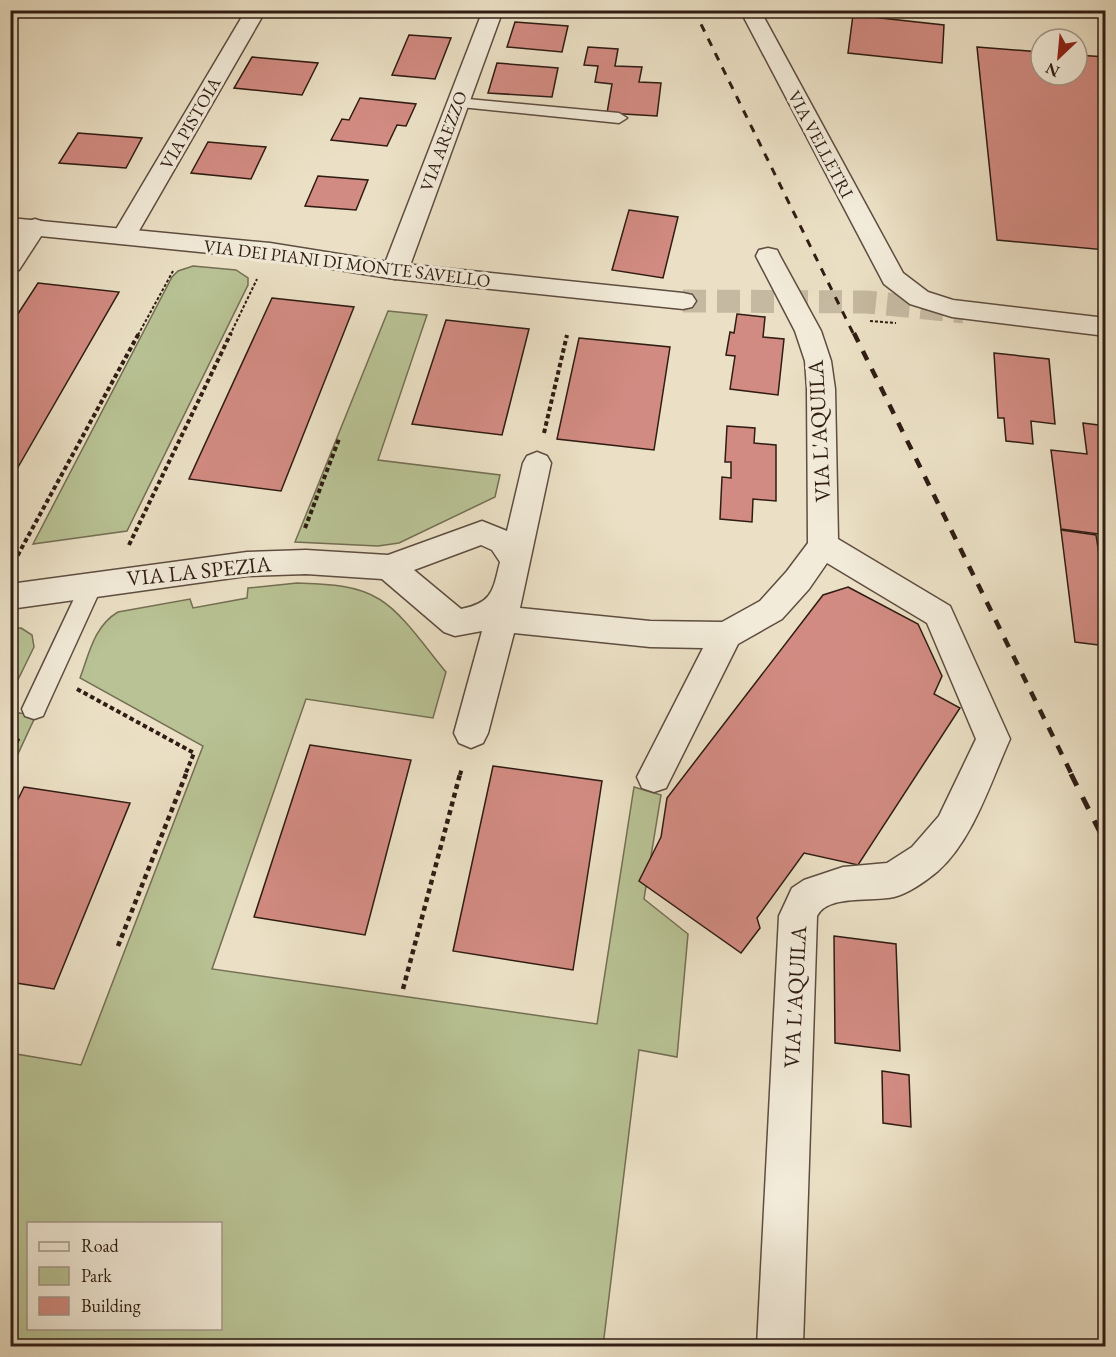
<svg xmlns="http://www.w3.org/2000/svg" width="1116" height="1357" viewBox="0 0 1116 1357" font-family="'EB Garamond',serif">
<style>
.green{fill:#b8c294;stroke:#746f54;stroke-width:1.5;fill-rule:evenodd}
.building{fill:#d28b82;stroke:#2f1c13;stroke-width:1.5}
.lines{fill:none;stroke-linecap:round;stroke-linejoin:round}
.tertiary-tunnel{stroke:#c5b9a1;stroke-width:23;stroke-dasharray:23 11;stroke-linecap:butt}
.service-casing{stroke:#5e4d40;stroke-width:3}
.minor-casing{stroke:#5e4d40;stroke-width:3}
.tertiary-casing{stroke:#5e4d40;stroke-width:3}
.path-far2{stroke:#2f1c13;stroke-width:2;stroke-dasharray:3 2;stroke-linecap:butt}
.path-far1{stroke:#2f1c13;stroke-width:4;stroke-dasharray:4.5 3;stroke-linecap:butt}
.path{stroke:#2f1c13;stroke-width:4.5;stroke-dasharray:5 4;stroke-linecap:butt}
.service{fill:#f2ebd9;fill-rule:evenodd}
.minor{fill:#f2ebd9;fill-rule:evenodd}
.tertiary{fill:#f2ebd9;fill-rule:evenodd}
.rail-far2{stroke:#2f1c13;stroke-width:3;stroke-dasharray:8 8;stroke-linecap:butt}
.rail-far1{stroke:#2f1c13;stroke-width:4.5;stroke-dasharray:10 10;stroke-linecap:butt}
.rail{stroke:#2f1c13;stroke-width:5;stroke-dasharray:13 13;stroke-linecap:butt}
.labels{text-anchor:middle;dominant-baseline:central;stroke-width:6;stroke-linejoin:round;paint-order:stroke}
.far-street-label{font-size:18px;fill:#2f1c13;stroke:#f2ebd9}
.street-label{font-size:22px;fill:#2f1c13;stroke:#f2ebd9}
</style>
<rect width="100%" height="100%" fill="#ebe0c5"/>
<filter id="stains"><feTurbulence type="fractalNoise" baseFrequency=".00333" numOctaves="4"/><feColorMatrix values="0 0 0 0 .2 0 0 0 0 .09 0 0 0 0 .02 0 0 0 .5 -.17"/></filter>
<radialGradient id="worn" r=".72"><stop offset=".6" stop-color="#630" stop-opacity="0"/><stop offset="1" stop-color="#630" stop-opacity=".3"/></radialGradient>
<g class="green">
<polygon points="193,266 236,270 248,278 248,285 127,531 33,544 172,277 178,271"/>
<polygon points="388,311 427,315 378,460 500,475 495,497 399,543 378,546 295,542"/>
<path d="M297 583C324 584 355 584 379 599 404 614 427 650 446 672L433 718 306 699 212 969 597 1024 634 787 661 795 644 899 688 934 677 1057 639 1050 603 1346H11L10 1053 81 1065 203 746 80 678C89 654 94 626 118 612L190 599 193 608 247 598 248 588ZM28 1224H220V1328H28Z"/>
<polygon points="21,628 32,635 34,647 11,694 11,629"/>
<polygon points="11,712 36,715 11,769"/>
</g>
<g class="building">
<polygon points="529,10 583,10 582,15"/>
<polygon points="853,15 944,25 942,63 848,53"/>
<polygon points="515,22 568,26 562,52 507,47"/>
<polygon points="409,35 451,38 435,79 392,75"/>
<polygon points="588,47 618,49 615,66 642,67 639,82 661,83 657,116 607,113 612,84 595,82 598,66 584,65"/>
<polygon points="977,47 1041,52 1041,75 1077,75 1077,55 1106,57 1106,250 997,240"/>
<polygon points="252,57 318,63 302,95 234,88"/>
<polygon points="497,63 558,68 552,97 488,93"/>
<polygon points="360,98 416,104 406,126 397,125 387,146 331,140 342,119 349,120"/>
<polygon points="78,133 142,138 126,168 59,163"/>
<polygon points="208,142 266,147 251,179 191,173"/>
<polygon points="318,176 368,180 356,210 305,206"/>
<polygon points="629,210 678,217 663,278 612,270"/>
<polygon points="38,283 119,292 10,481 10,326"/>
<polygon points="272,298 354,307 281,491 189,479"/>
<polygon points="737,314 765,317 763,337 784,339 778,395 730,389 735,356 726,355 730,332 734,333"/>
<polygon points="446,320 529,329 502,435 412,424"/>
<polygon points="579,338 670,347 654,450 557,439"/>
<polygon points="994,353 1049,359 1055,424 1031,421 1033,444 1006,441 1004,418 998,418"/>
<polygon points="1083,423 1106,426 1106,535 1061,529 1051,450 1087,454"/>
<polygon points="727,426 755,428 754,443 776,445 776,501 753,499 752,522 720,519 722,477 731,478 731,462 725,462"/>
<polygon points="1061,530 1096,535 1106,599 1106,646 1075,642"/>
<polygon points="848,587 918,624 942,676 934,694 960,708 858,865 804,853 757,918 760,928 741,953 639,881 661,837 667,798 823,595"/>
<polygon points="310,745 411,760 365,935 254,917"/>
<polygon points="493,766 602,781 573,970 453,951"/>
<polygon points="24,787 130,803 54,989 10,982 10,816"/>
<polygon points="834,936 896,944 900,1051 835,1043"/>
<polygon points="882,1071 909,1075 911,1127 883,1123"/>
</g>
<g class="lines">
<polyline class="tertiary-tunnel" points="683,301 867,302 964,312"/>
<defs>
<g id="service">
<polygon points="457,98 619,113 627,118 619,123 451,106 449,103 451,100"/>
<polygon points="92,575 100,578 103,584 46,709 43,716 34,719 25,716 22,709 81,584 84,578"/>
</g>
<g id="minor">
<polygon points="246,10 266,10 136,236 133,241 124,244 115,241 112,236"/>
<polygon points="483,10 503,10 408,271 404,277 395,279 386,277 382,271"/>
<polygon points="740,10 760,10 903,273 928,292 953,300 1106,318 1106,336 952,317 910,304 884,284"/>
<polygon points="35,219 44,222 47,227 19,270 10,272 10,245 26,222"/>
<path d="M768 248 777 250 780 256 821 331 831 361 835 389 838 539 950 606 1010 739C991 781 973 840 938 871 926 881 909 893 894 897 874 902 828 894 817 916L803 1346H757L779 916 792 888 804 880 843 867 887 863 912 847 939 816 976 739 927 623 827 563 809 589 782 619 738 644 666 788 654 792 642 788 637 777 703 648 650 647 514 633 488 733 483 743 471 748 459 743 454 733 482 631 455 636 444 632 382 579 306 574 247 576 10 609V584L247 552 306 550 388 555 482 521 507 531 523 463 527 456 537 452 547 456 551 463 520 608 650 621 722 622 760 601 787 571 808 543 807 389 805 361 795 331 756 256 759 250ZM481 545 492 550 500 562C493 590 493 603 461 609L414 570Z"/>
</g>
<polygon id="tertiary" points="10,218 270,243 395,263 683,293 692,295 696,301 692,307 683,309 395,279 270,259 10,233"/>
</defs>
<use href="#service" class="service-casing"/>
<use href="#minor" class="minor-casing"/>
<use href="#tertiary" class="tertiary-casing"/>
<g class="path-far2">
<polyline points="870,321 896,323"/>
<polyline points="138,335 173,271"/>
<polyline points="230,335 257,279"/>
</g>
<g class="path-far1">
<polyline points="544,433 567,335"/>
<polyline points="305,528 339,439"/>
<polyline points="129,545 231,333"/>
<polyline points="14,562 139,333"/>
<polyline points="77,689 194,753 185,775"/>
<polyline points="10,756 19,737"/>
<polyline points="460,775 462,768"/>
</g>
<g class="path">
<polyline points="118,946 186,774"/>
<polyline points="403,989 460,774"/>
</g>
<use href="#service" class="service"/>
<use href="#minor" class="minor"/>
<use href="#tertiary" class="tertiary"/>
<polyline class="rail-far2" points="694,10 854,335"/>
<polyline class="rail-far1" points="854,333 1072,775"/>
<polyline class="rail" points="1071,774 1106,844"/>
</g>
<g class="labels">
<g class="far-street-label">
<text transform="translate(190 123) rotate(-60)">VIA PISTOIA</text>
<text transform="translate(443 141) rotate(-70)">VIA AREZZO</text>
<text transform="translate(821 144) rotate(62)">VIA VELLETRI</text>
<text transform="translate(347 263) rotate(7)">VIA DEI PIANI DI MONTE SAVELLO</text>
</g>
<g class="street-label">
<text transform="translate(819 431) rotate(-93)">VIA L'AQUILA</text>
<text transform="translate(199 571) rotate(-6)">VIA LA SPEZIA</text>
<text transform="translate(795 997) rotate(-87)">VIA L'AQUILA</text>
</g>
</g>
<rect width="1116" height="1357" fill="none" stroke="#ebe0c5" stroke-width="36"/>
<rect x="12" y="12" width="1092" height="1333" fill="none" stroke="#2f1c13" stroke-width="3"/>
<rect x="18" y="18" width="1080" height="1321" fill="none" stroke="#2f1c13" stroke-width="1.5"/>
<rect x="27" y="1222" width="195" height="108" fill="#f2ebd9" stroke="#a4988a" stroke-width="1.5"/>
<rect x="39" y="1242" width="30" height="9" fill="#f2ebd9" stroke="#a4988a" stroke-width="1.5"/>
<text x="81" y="1252" font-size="18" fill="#2f1c13">Road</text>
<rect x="39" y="1267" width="30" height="18" fill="#b8c294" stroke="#a4988a" stroke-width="1.5"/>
<text x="81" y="1282" font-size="18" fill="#2f1c13">Park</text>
<rect x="39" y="1297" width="30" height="18" fill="#d28b82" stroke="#a4988a" stroke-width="1.5"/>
<text x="81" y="1312" font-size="18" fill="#2f1c13">Building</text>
<g transform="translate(1059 57) rotate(206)"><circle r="28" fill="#f2ebd9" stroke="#a4988a" stroke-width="1.5"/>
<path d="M0-4.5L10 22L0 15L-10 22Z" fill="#8f2418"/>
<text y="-9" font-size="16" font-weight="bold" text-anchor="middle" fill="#2f1c13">N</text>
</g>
<rect width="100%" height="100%" filter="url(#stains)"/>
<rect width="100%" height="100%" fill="url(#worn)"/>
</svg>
